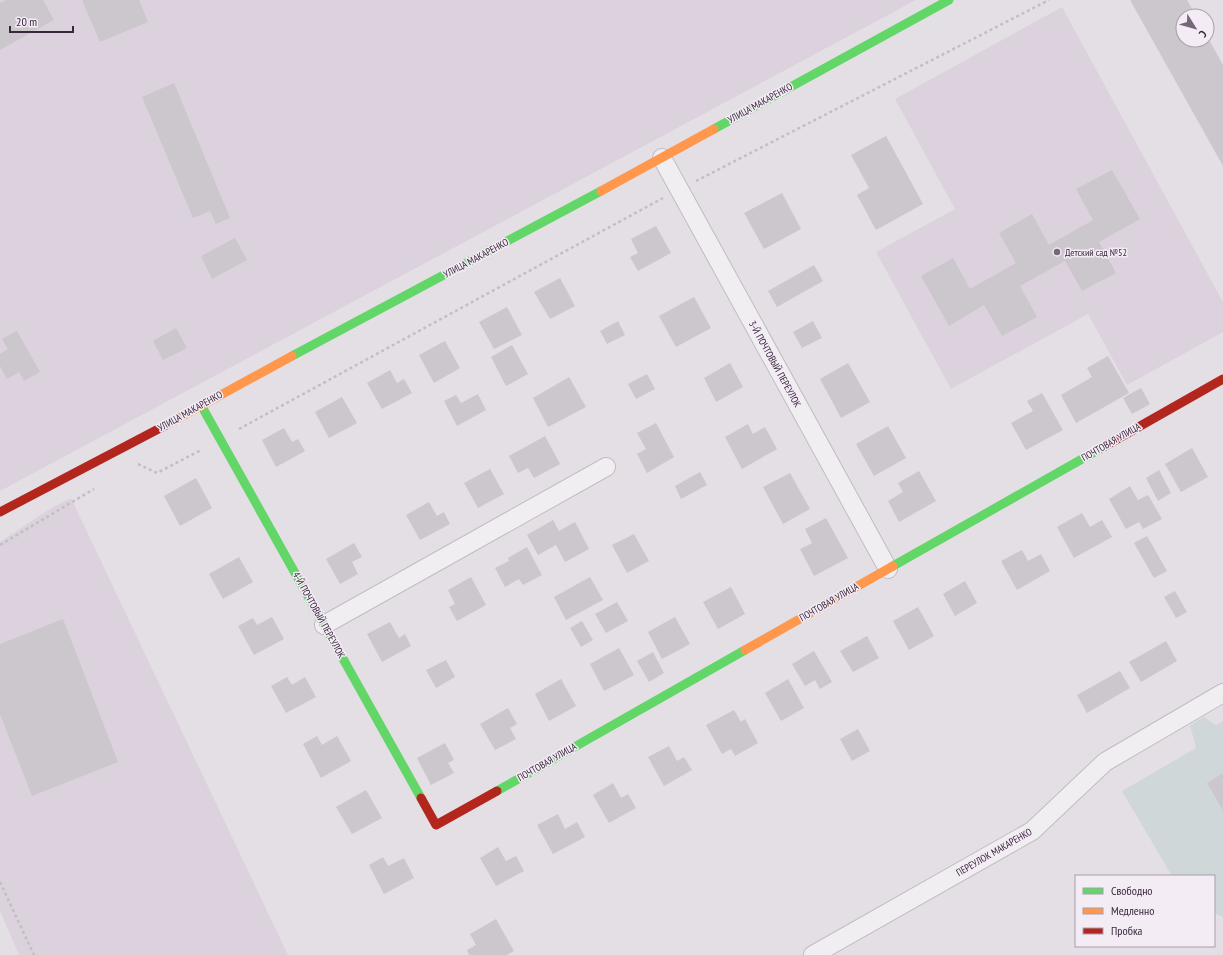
<svg xmlns="http://www.w3.org/2000/svg" width="1223" height="955" viewBox="0 0 1223 955" font-family="'PT Sans Narrow',sans-serif">
<style>
.built{fill:#dbd2dd}
.green{fill:#cfd7d9}
.building{fill:#ccc6cd}
.lines{fill:none;stroke-linecap:round;stroke-linejoin:round}
.street-casing{stroke:#c1bcc1;stroke-width:20}
.path{stroke:#c3bec4;stroke-width:2.5;stroke-dasharray:3 3;stroke-linecap:butt}
.street{stroke:#f1eef1;stroke-width:18}
.fast{stroke:#63d668;stroke-width:9}
.slow{stroke:#ff974d;stroke-width:9}
.jam{stroke:#b3261e;stroke-width:9}
.poi-dot{fill:#766778;stroke:#f3ecf5;stroke-width:1.5}
.labels{text-anchor:middle;dominant-baseline:central;stroke-width:3;stroke-linejoin:round;paint-order:stroke}
.street-label{font-size:10px;fill:#3a273d;stroke:#f3ecf5}
.poi-label{font-size:10px;fill:#3a273d;stroke:#f3ecf5;text-anchor:start}
</style>
<rect width="100%" height="100%" fill="#e4dfe5"/>
<g class="built">
<polygon points="0,0 916,0 0,491"/>
<polygon points="1062,7 1223,302 1223,332 1127,385 1088,314 951,389 876,252 955,209 895,99"/>
<polygon points="71,498 288,955 19,955 0,911 0,542 53,507"/>
</g>
<polygon class="green" points="1204,717 1216,725 1223,721 1223,917 1214,913 1214,876 1172,876 1122,791 1196,748 1190,725"/>
<g class="building">
<polygon points="6,0 43,0 54,20 0,50 0,3"/>
<polygon points="82,0 139,0 148,22 100,42"/>
<polygon points="1130,0 1187,0 1196,16 1183,16 1183,40 1207,40 1207,36 1223,65 1223,166"/>
<polygon points="174,83 230,218 216,224 210,211 193,218 142,97"/>
<polygon points="886,136 923,204 876,230 857,195 869,188 851,155"/>
<polygon points="1112,170 1140,219 1099,242 1116,273 1082,291 1065,261 1020,286 1037,317 1002,336 984,305 949,326 921,276 953,258 970,289 1016,263 999,233 1032,214 1049,245 1093,220 1076,189"/>
<polygon points="782,193 801,229 764,249 744,213"/>
<polygon points="656,226 671,253 638,271 630,257 638,253 631,239"/>
<polygon points="235,238 247,260 212,279 201,256"/>
<polygon points="814,265 823,281 777,307 768,291"/>
<polygon points="560,278 575,306 550,319 534,292"/>
<polygon points="694,297 711,328 676,347 659,316"/>
<polygon points="507,307 522,335 494,349 479,322"/>
<polygon points="618,321 625,335 607,344 600,331"/>
<polygon points="813,321 822,338 802,348 793,332"/>
<polygon points="176,328 187,348 163,360 153,341"/>
<polygon points="17,331 40,372 24,381 19,372 7,379 0,366 0,354 8,349 2,339"/>
<polygon points="445,341 460,368 434,383 419,355"/>
<polygon points="512,345 528,374 506,386 491,357"/>
<polygon points="1108,356 1129,393 1076,423 1061,395 1092,377 1087,368"/>
<polygon points="730,363 743,387 716,402 704,378"/>
<polygon points="848,363 870,402 841,418 820,379"/>
<polygon points="390,370 397,383 404,379 412,393 382,409 367,383"/>
<polygon points="647,374 655,389 636,399 628,384"/>
<polygon points="569,377 586,407 548,427 533,398"/>
<polygon points="1141,388 1150,404 1132,414 1123,398"/>
<polygon points="1042,393 1063,430 1026,450 1011,423 1033,411 1027,401"/>
<polygon points="478,394 486,410 457,426 444,401 456,395 461,403"/>
<polygon points="342,397 357,423 329,438 315,412"/>
<polygon points="656,423 674,457 647,473 637,454 646,449 637,433"/>
<polygon points="748,424 753,434 765,427 777,449 742,469 725,437"/>
<polygon points="888,426 906,458 874,476 856,444"/>
<polygon points="284,428 292,442 298,439 305,451 276,467 262,440"/>
<polygon points="545,436 560,464 534,478 528,468 518,473 509,456"/>
<polygon points="1192,448 1208,477 1181,492 1165,464"/>
<polygon points="490,469 504,494 478,508 464,483"/>
<polygon points="1159,470 1171,493 1158,501 1146,478"/>
<polygon points="919,471 936,501 899,522 888,501 903,492 898,483"/>
<polygon points="700,472 707,485 681,499 675,486"/>
<polygon points="790,473 810,509 783,524 763,487"/>
<polygon points="196,478 212,508 180,526 164,496"/>
<polygon points="1130,486 1138,500 1148,495 1162,519 1143,529 1139,522 1126,529 1109,499"/>
<polygon points="429,502 437,516 444,512 450,524 420,540 406,515"/>
<polygon points="1082,513 1090,527 1102,520 1112,537 1074,558 1057,527"/>
<polygon points="826,518 848,558 814,576 800,549 812,543 805,529"/>
<polygon points="553,520 559,531 575,522 589,549 565,562 556,545 538,555 527,535"/>
<polygon points="634,534 649,561 627,573 612,545"/>
<polygon points="1147,536 1167,571 1154,578 1134,543"/>
<polygon points="354,543 362,557 352,562 358,574 340,584 326,559"/>
<polygon points="527,547 542,575 523,585 519,579 505,587 495,568 509,561 508,558"/>
<polygon points="1022,550 1028,561 1041,554 1050,571 1017,590 1001,561"/>
<polygon points="239,557 253,582 223,599 209,574"/>
<polygon points="471,577 486,605 457,621 449,607 455,604 448,590"/>
<polygon points="590,577 603,600 566,620 554,597"/>
<polygon points="965,581 977,603 955,616 943,594"/>
<polygon points="731,587 745,614 718,629 703,602"/>
<polygon points="1175,591 1187,612 1176,618 1164,597"/>
<polygon points="617,602 628,621 606,633 595,614"/>
<polygon points="918,607 934,636 909,650 893,621"/>
<polygon points="272,617 284,639 254,655 238,626 253,618 257,625"/>
<polygon points="675,617 690,644 662,659 648,632"/>
<polygon points="63,619 118,762 32,796 0,714 0,644"/>
<polygon points="582,621 593,640 581,647 570,628"/>
<polygon points="390,622 399,638 405,634 411,646 382,662 367,634"/>
<polygon points="867,636 879,658 853,672 840,651"/>
<polygon points="1166,641 1177,661 1141,682 1129,662"/>
<polygon points="619,648 634,675 604,691 590,664"/>
<polygon points="814,651 832,682 820,689 815,680 805,686 792,664"/>
<polygon points="653,652 664,673 649,682 637,661"/>
<polygon points="446,660 455,677 436,688 426,670"/>
<polygon points="1120,671 1130,688 1087,713 1077,695"/>
<polygon points="287,677 292,685 305,677 316,697 286,713 271,686"/>
<polygon points="561,679 576,706 549,721 535,694"/>
<polygon points="788,679 804,708 781,721 765,693"/>
<polygon points="508,708 517,724 510,728 516,739 495,750 480,724"/>
<polygon points="734,710 741,722 745,719 758,743 735,756 731,749 722,754 706,725"/>
<polygon points="858,729 870,751 852,761 840,739"/>
<polygon points="317,736 322,745 337,736 351,761 321,778 303,744"/>
<polygon points="445,743 454,760 448,763 454,773 431,785 417,758"/>
<polygon points="669,746 677,761 684,757 692,770 664,786 648,757"/>
<polygon points="1223,773 1223,811 1207,783"/>
<polygon points="613,783 621,798 628,794 636,808 609,823 593,795"/>
<polygon points="366,790 382,818 352,834 336,807"/>
<polygon points="558,814 565,829 577,822 585,837 553,854 537,825"/>
<polygon points="498,847 506,861 516,856 524,871 496,886 480,858"/>
<polygon points="383,857 388,866 404,858 414,878 384,894 369,865"/>
<polygon points="496,919 514,951 507,955 469,955 467,950 476,945 470,934"/>
</g>
<g class="lines">
<defs>
<g id="street">
<polyline points="662,158 888,569"/>
<polyline points="324,625 606,467"/>
<polyline points="813,955 1032,831 1105,762 1223,693"/>
</g>
</defs>
<use href="#street" class="street-casing"/>
<g class="path">
<polyline points="696,181 1049,0"/>
<polyline points="239,429 663,198"/>
<polyline points="138,464 157,473 201,450"/>
<polyline points="0,545 94,489"/>
<polyline points="0,882 34,955"/>
</g>
<use href="#street" class="street"/>
<g class="fast">
<polyline points="714,129 949,0"/>
<polyline points="292,356 601,191"/>
<polyline points="201,405 421,798"/>
<polyline points="893,566 1105,446"/>
<polyline points="497,791 745,650"/>
</g>
<g class="slow">
<polyline points="601,191 714,129"/>
<polyline points="166,425 292,356"/>
<polyline points="745,650 893,566"/>
</g>
<g class="jam">
<polyline points="1105,446 1223,379"/>
<polyline points="0,512 166,425"/>
<polyline points="421,798 436,825 497,791"/>
</g>
</g>
<circle class="poi-dot" cx="1057" cy="252" r="4"/>
<g class="labels">
<g class="street-label">
<text transform="translate(760 103) rotate(-29)">УЛИЦА МАКАРЕНКО</text>
<text transform="translate(476 258) rotate(-28)">УЛИЦА МАКАРЕНКО</text>
<text transform="translate(775 364) rotate(61)">3-Й ПОЧТОВЫЙ ПЕРЕУЛОК</text>
<text transform="translate(190 411) rotate(-29)">УЛИЦА МАКАРЕНКО</text>
<text transform="translate(1111 442) rotate(-30)">ПОЧТОВАЯ УЛИЦА</text>
<text transform="translate(829 602) rotate(-30)">ПОЧТОВАЯ УЛИЦА</text>
<text transform="translate(319 615) rotate(61)">4-Й ПОЧТОВЫЙ ПЕРЕУЛОК</text>
<text transform="translate(547 762) rotate(-30)">ПОЧТОВАЯ УЛИЦА</text>
<text transform="translate(994 852) rotate(-30)">ПЕРЕУЛОК МАКАРЕНКО</text>
</g>
<g class="poi-label">
<text x="1065" y="252">Детский сад №52</text>
</g>
</g>
<rect x="1075" y="875" width="140" height="72" fill="#f3ecf5" stroke="#a99dab"/>
<rect x="1083" y="888" width="20" height="6" fill="#63d668" stroke="#a99dab"/>
<text x="1111" y="895" font-size="12" fill="#3a273d">Свободно</text>
<rect x="1083" y="908" width="20" height="6" fill="#ff974d" stroke="#a99dab"/>
<text x="1111" y="915" font-size="12" fill="#3a273d">Медленно</text>
<rect x="1083" y="928" width="20" height="6" fill="#b3261e" stroke="#a99dab"/>
<text x="1111" y="935" font-size="12" fill="#3a273d">Пробка</text>
<g transform="translate(1195 28) rotate(127)"><circle r="19" fill="#f3ecf5" stroke="#a99dab"/>
<path d="M0-3L7 15L0 10L-7 15Z" fill="#766778"/>
<text y="-6" font-size="11" font-weight="bold" text-anchor="middle" fill="#3a273d">С</text>
</g>
<path d="M10 26v6h63v-6" fill="none" stroke="#3a273d" stroke-width="2"/>
<text x="16" y="26" font-size="12" fill="#3a273d" stroke="#f3ecf5" stroke-width="3" paint-order="stroke">20 m</text>
</svg>
